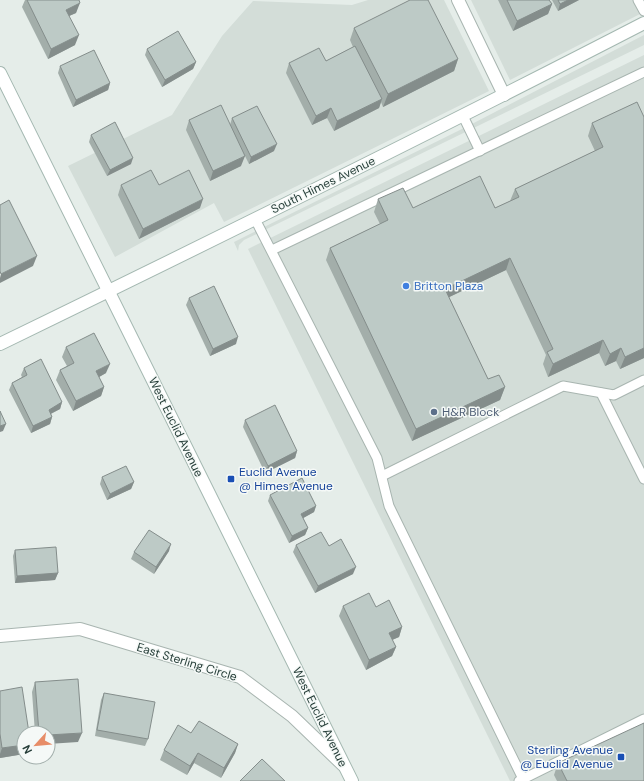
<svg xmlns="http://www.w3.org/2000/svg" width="644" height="781" viewBox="0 0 644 781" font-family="'DM Sans',sans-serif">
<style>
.built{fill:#d3ddd8}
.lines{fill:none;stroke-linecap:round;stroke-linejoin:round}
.lane-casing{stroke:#a8b5b0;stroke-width:11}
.street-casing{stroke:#a8b5b0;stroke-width:14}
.secondary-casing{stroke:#a4b8b1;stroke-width:14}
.lane{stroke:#fff;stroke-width:9}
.street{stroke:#fff;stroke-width:12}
.secondary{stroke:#fff;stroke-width:12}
.wall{fill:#a3aeaa}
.shaded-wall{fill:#848d8b}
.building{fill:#bdcac6;stroke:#848d8b}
.shop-dot{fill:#3f7fe0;stroke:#f5f9f7;stroke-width:1.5}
.service-dot{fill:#5c6f8a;stroke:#f5f9f7;stroke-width:1.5}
.transit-dot{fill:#1a4fb4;stroke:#f5f9f7;stroke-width:1.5}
.labels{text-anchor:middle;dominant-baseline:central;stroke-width:3;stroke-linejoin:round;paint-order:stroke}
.street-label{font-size:12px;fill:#253d38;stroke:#f5f9f7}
.shop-label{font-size:12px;fill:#366cbe;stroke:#f5f9f7;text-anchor:start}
.service-label{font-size:12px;fill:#4e5e75;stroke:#f5f9f7;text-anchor:start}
.transit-label{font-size:12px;fill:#164399;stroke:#f5f9f7;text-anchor:start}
</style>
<rect width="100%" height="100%" fill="#e5ede9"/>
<g class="built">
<polygon points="368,0 444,0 489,91 224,222 214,203 115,257 68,166 172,115 222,36 253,1 352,5"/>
<polygon points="471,0 644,0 644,12 510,80"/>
<polygon points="644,35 644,45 244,240 239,245 238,251 234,242 468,126"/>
<polygon points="644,55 644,781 510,781 248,249"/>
</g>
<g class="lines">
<defs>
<g id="lane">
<polyline points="638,0 644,11"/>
<polyline points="463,116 480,151"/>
<polyline points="255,219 377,458 389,506 524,781"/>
<polyline points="272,250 644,72"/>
<polyline points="601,393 644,479"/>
<polyline points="382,476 563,386 614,395 644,380"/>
<polyline points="519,781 644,719"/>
</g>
<g id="street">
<polyline points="458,0 504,95"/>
<polyline points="0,636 80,629 240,677 292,716 343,765"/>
</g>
<g id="secondary">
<polyline points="0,73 352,781"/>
<path d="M0 344C216 239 431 133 644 23"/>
</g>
</defs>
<use href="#lane" class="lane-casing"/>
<use href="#street" class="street-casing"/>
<use href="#secondary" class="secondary-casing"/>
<use href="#lane" class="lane"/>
<use href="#street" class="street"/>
<use href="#secondary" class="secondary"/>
</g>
<g class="wall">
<polygon points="25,0 79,0 76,13 69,16 75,45 48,59 22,7"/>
<polygon points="498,0 549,0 552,4 548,14 513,31"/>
<polygon points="552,0 579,0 558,11"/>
<polygon points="354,28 458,59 454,71 383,107 381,102 379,108 334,131 327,118 312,125 286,73 289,63 326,61 353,47 350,40"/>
<polygon points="147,49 196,62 193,69 162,87 145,55"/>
<polygon points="60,66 110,83 108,90 73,107 58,73"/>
<polygon points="644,117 644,358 620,369 616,361 605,366 599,353 548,377 543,364 546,355 506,270 449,297 488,379 505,387 500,400 412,441 326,260 330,248 380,224 374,212 378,199 413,208 495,208 510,201 515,189 595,151 588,136 592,123"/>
<polygon points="232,118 274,151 249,164 237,140 241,166 210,181 186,130 189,120 230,125"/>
<polygon points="91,135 131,164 107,176 89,142"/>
<polygon points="121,185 159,185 200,208 139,239 118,195"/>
<polygon points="189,298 236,344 210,356 186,305"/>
<polygon points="66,347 106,373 99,377 104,387 101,396 73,411 56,380 60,370 67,366 62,357"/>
<polygon points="24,368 62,402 60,409 51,414 52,417 50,424 31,433 9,390 12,383 22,377 21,375"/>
<polygon points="245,420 297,451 295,458 265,473 243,427"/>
<polygon points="102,477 134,482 131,489 107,500 100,484"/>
<polygon points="270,495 316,506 314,512 303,518 308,528 305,535 289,543 268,501"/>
<polygon points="296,545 353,574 315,593 293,552"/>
<polygon points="15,550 58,573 55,580 15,583 13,556"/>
<polygon points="169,551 154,574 131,559 134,552"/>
<polygon points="343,606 376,607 402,627 399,637 392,640 396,647 392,656 366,670 339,616"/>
<polygon points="35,682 78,742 48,733 35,733 32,692"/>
<polygon points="0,691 24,754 0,758"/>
<polygon points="104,693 148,739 145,746 95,736 101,700"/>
<polygon points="191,733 238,744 235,753 221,778 194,763 187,775 160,760 164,750"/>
<polygon points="558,763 644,781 557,781 554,775"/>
</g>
<g class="shaded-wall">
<polygon points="568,0 579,0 558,11 560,4"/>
<polygon points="80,3 76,13 62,19 66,10"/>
<polygon points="552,4 548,14 513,31 517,21"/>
<polygon points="79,35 75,45 48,59 51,49"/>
<polygon points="458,59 454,71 383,107 388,94"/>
<polygon points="196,62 193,69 162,87 165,80"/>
<polygon points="110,83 108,90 73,107 76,100"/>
<polygon points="382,99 379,108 334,131 337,121"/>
<polygon points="331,108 327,118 312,125 316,116"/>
<polygon points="277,144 274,151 249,164 251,157"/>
<polygon points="245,156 241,166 210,181 213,171"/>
<polygon points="133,158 131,164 107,176 110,170"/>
<polygon points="203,199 200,208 139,239 143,229"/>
<polygon points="37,256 33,266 0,283 0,278 1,274"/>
<polygon points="510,258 506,270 441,301 445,289"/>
<polygon points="238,337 236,344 210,356 213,349"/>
<polygon points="603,340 599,353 548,377 553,364"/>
<polygon points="621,348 616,361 605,366 610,354"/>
<polygon points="644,348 644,358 620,369 625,357"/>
<polygon points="110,364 106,373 92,381 96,371"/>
<polygon points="104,387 101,396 73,411 76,401"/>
<polygon points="505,387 500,400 412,441 416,429"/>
<polygon points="62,402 60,409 46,416 49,410"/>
<polygon points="52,417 50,424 31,433 33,426"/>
<polygon points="6,424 3,431 0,432 0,426"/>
<polygon points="297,451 295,458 265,473 268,466"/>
<polygon points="134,482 131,489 107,500 110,494"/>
<polygon points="316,506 314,512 298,521 301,514"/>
<polygon points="308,528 305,535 289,543 292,536"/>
<polygon points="171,544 169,551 154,574 156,567"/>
<polygon points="356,567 353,574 315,593 318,586"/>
<polygon points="58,573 55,580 15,583 17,576"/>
<polygon points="402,627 399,637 385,643 389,633"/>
<polygon points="396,647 392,656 366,670 369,660"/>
<polygon points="82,733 78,742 48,744 48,735"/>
<polygon points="238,744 235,753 221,778 224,768"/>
<polygon points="24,745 24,754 0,758 0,754 2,748"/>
<polygon points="198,753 194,763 187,775 190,766"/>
</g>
<g class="building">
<polygon points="27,0 79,0 80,3 66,10 79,35 51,49"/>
<polygon points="410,0 428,0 458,59 388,94 354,28"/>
<polygon points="507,0 549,0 552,4 517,21"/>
<polygon points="558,0 568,0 560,4"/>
<polygon points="178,31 196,62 165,80 147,49"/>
<polygon points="355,46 382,99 337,121 331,108 316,116 289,63 319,48 326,61"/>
<polygon points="94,50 110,83 76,100 60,66"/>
<polygon points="637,102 644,117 644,348 625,357 621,348 610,354 603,340 553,364 547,352 553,349 510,258 445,289 488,379 499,375 505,387 416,429 330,248 388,220 378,199 403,188 413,208 480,176 495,208 519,197 515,189 603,147 592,123"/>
<polygon points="221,105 245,156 213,171 189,120"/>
<polygon points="257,106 277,144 251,157 232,118"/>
<polygon points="115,122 133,158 110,170 91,135"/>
<polygon points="151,170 159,185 189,170 203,199 143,229 121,185"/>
<polygon points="9,200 37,256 1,274 0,271 0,205"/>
<polygon points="214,286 238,337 213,349 189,298"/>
<polygon points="94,333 110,364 96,371 104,387 76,401 60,370 74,363 66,347"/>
<polygon points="41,359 62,402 49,410 52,417 33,426 12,383 27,375 24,368"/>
<polygon points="275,405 297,451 268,466 245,420"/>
<polygon points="0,411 6,424 0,426"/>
<polygon points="126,466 134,482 110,494 102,477"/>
<polygon points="302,478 316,506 301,514 308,528 292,536 270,495"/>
<polygon points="149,530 171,544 156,567 134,552"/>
<polygon points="321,532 329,546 341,539 356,567 318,586 296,545"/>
<polygon points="56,547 58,573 17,576 15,550"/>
<polygon points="369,593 376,607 389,600 402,627 389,633 396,647 369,660 343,606"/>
<polygon points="78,679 82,733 48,735 48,733 39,733 35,682"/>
<polygon points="22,687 29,733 24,733 24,745 2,748 0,734 0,691"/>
<polygon points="104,693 155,702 148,739 97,730"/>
<polygon points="199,721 238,744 224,768 198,753 190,766 164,750 178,725 191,733"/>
<polygon points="644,723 644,781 567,781 558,763"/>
<polygon points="262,759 285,781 240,781"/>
</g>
<circle class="shop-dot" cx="406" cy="286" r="4"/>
<circle class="service-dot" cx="434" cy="412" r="4"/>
<g class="transit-dot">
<rect x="227" y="475" width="8" height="8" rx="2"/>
<rect x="617" y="753" width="8" height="8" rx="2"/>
</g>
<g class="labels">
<g class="street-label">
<text transform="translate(323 185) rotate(-26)">South Himes Avenue</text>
<text transform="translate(176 427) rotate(64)">West Euclid Avenue</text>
<text transform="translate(187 662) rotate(17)">East Sterling Circle</text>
<text transform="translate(320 717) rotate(64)">West Euclid Avenue</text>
</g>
<g class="shop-label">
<text x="414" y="286">Britton Plaza</text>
</g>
<g class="service-label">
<text x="442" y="412">H&amp;R Block</text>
</g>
<g class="transit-label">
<text x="239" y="472">Euclid Avenue<tspan x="239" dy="14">@ Himes Avenue</tspan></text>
<text x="613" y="750" text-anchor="end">Sterling Avenue<tspan x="613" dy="14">@ Euclid Avenue</tspan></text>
</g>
</g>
<g transform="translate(36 745) rotate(243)"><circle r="19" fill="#f5f9f7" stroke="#a2aeab"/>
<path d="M0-3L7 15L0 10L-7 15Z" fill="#e78d68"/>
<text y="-6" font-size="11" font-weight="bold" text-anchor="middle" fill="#253d38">N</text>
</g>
</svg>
